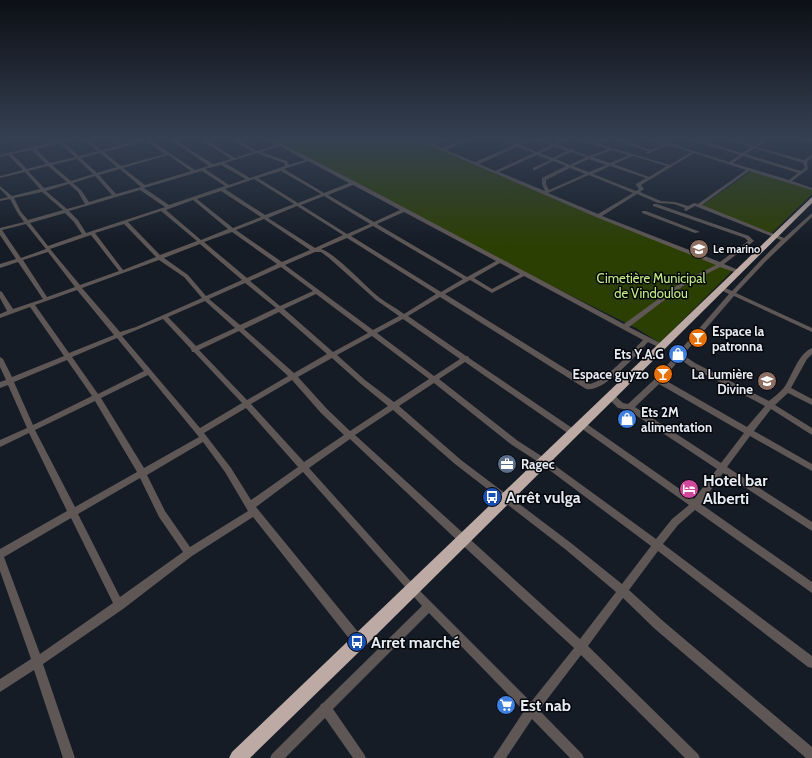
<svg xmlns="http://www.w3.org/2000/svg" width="812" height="758" viewBox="0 0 812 758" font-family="Cabin,sans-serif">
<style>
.green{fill:#2c3f03}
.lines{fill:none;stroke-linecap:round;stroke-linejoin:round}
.minor{fill:#5e5755;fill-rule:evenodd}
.highway{fill:#bdaaa5;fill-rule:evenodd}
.labels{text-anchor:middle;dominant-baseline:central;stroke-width:3;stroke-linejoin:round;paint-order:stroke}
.far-poi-label{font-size:11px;font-weight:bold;fill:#e7ecf3;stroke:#05070b;text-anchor:start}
.park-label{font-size:13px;fill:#c3ec87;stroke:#05070b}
.poi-label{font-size:13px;font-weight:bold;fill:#e7ecf3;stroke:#05070b;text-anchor:start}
.near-poi-label{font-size:16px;font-weight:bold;fill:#e7ecf3;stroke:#05070b;text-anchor:start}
</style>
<rect width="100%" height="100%" fill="#151c26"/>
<g class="green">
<polygon points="269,138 410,138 477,163 598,216 733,270 660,343 636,328 486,253"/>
<polygon points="751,171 812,190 812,194 772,233 700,207"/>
</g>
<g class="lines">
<g class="minor">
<polygon points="4,138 10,138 0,141 0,139"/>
<path d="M54 138H58L61 140 71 138H78L63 142 79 156 98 151 82 138H86L101 150 118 146 110 138H114L122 145 144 139 142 138H156L150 140 195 170 209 166 168 138H172L213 164 231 159 198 138H203L235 158 253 152 230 138H235L257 151 277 145 265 138H270L356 182 624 324 679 284 716 265 596 217 413 138H418L431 144 447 138H452L434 145 443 148 468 138H473L446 150 475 162 514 145 497 138H502L517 144C536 136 535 138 554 144L567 138H572L558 145 570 149H573L574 151 589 156 608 149 573 138H579L595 143 608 138H617L651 150 664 144 647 138H653L729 162 740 155 685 138H691L742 153 751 147 721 138H727L754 146 766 138H770L757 147 804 160 812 154V157L807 162 808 169 792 181 812 188V190L749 171 702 205 784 238 812 213V217L766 261 736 293 812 328V332L734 296 683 355 695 363 769 401C774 397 781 392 785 386 793 374 798 354 812 348V354L807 359 791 388 812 399V405L788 393 775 405 812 428V435L771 409 754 431 812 464V471L750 436 727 467 812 522V531L723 473 701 504 812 582V593L695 510 678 525 663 544 812 656V668L808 667 658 551 629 590 663 621 812 747V758H806L655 629 623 598 588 646 698 754 700 758H685L581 655 539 710 582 754 584 758H570L532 719 506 758H493L524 711 429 613 333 709 364 754 366 758H353L325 718 285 758H270L272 754 320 706 321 704 323 703 422 606 303 472 256 507 363 638 364 642 363 646 359 647 355 646 253 517 192 556 123 609 43 664 75 758H63L34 670 0 692V679L31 659 0 571V549L67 511 29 433 0 447V440L27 428 8 385 0 388V382L6 380 0 367V357L3 359 12 377 64 356 30 307 0 318V314L7 311 0 298V291L2 292 13 309 43 299 18 262 0 268V264L16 259 0 235V228L24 222 17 212 10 199 0 201V199L8 197 0 189V186L12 196 40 189 25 172 0 178V176L23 170 8 155 0 157V155L57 141ZM612 139 648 151 646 153 648 154 668 145 691 152 670 165 599 144ZM534 140 551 145 537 152 521 145ZM146 141 165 154 121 166 104 152ZM60 143 75 157 50 163 36 149ZM280 146 305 160 289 165 287 161 261 152ZM517 147 534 153 495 171 479 164ZM554 147 567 151 553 158 540 153ZM755 148 803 163 805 168 801 171 746 154ZM32 150 46 164 27 169 12 154ZM612 150 629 155 610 163 593 157ZM571 152 586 157 570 165 556 159ZM100 153 117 167 97 173 81 158ZM257 153 284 163 285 166 250 178 225 163ZM694 153 746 170 698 204 694 203 688 206 675 202 661 201 640 192 644 189 641 185ZM168 155 191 171 145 185 123 168ZM537 155 550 160 533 168V170H535L553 161 566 166 542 178V184L545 191 499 172ZM633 156 667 166 649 177 614 164ZM743 156 798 173 789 180 733 163ZM77 159 93 174 71 181 52 165ZM589 159 606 165 589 172 573 166ZM308 161 349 183 324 193 284 169ZM221 165 246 179 229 185 205 169ZM48 166 67 182 44 188 28 171ZM610 166 646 178 636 184V185L639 189 636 191 593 174ZM570 168 585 174 549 190 546 184V180ZM120 169 141 187 116 194 99 175ZM202 171 225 186 169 205 144 188ZM281 171 321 194 298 203 258 178ZM589 175 633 193 598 214 548 193ZM95 176 112 195 89 202 81 190 73 183ZM254 179 294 204 265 215 225 189ZM69 184 78 192 85 204 67 209 46 191ZM353 185 400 210 374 222 328 195ZM140 190 165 207 86 233 78 220 69 211ZM221 191 261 217 233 228 197 199ZM42 192 63 210 28 220 21 212 14 198ZM637 194 658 203 674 204 685 208 684 210 686 211 695 206 781 240 762 259 732 291 723 287H719V289L729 294 656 378 628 404 623 403 613 394H607L606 396 618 408 628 410 717 469 694 499 584 422H578L577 424 578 426 689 505 672 519 656 539 546 459 518 441 439 379 465 362 569 434 572 435 575 434 576 432 575 430 469 358 468 356H466L408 316 440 297 586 389C604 393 636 355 648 342L662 349 665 347 664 345 629 327 683 286 720 267 737 273H741V271L724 264 754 241 749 236 657 204H653V206L745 238 748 241 720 262 602 216ZM324 196 370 224 347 234 301 205ZM193 200 228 229 201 240 166 210ZM297 206 343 235 315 248 268 218ZM161 211 197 241 160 255 128 222ZM404 212 496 261 467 277 377 224ZM65 213 74 222 82 234 48 246 30 223ZM264 219 310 250 282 262 236 230ZM26 224 46 249 21 258 2 230ZM124 224 156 257 123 270 95 233ZM373 226 463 279 441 292 351 236ZM232 232 277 264 247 278 204 242ZM91 235 119 271 80 285 50 249ZM347 238 436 294 404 314C396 308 388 304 380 298 367 288 334 252 321 249ZM200 244 242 280 206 296 188 275 164 258ZM48 252 75 287 47 297 23 260ZM315 252H321L329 258 376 300 399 316 373 330 285 265ZM159 260 184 277 202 298 136 327 120 332 82 288ZM500 263 520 274 492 289 474 278ZM281 267 313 291 280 306 250 281ZM524 276 643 340C631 352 606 380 590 384L445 294 470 280 492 293ZM245 283 276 308 240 325 209 299ZM77 290 114 335 69 353 35 305ZM316 294 368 333 333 352 284 309ZM205 301 235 328 196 346 168 317ZM279 312 327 354 294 373 244 329ZM163 319 191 349 192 352H194L242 403 200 428 122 336ZM403 319 460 359 434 376 377 333ZM239 331 288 376 247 400 199 350ZM372 336 429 379 394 402 365 380 337 355ZM117 338 144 371 98 394 72 357ZM332 358 361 384 388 406 350 431 327 409 298 377ZM680 359 691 367 765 406 747 427 663 379ZM67 360 92 396 33 425 14 382ZM148 375 199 437 144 468 101 398ZM292 380 321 413 344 435 304 462 251 404ZM434 383 512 445 540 463 651 546 622 584 571 543 461 460 399 406ZM659 384 744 433 721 463 635 407ZM95 401 137 472 75 507 35 430ZM246 408 298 467 251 500 231 468 204 433ZM393 410 455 464 565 549 616 592 580 639 355 435ZM350 439 459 542 574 648 531 702 415 586 309 468ZM203 442 225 472 248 511 190 547 165 511 147 475ZM140 478 159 517 183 552 120 597 78 514ZM71 518 113 603 63 638 40 654 4 557Z"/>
<polygon points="796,138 802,138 812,141 812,143"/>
<polygon points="642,211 646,211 700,232 695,233 642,213"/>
</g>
<polygon class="highway" points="812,197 812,203 364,647 250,758 229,758 232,752"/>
</g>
<linearGradient id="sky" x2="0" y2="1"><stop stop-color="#0c0f15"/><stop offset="0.57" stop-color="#354052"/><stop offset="1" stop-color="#354052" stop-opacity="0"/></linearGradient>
<rect width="812" height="244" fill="url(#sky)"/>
<defs>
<symbol id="school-disc" viewBox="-11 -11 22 22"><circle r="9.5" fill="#8d6e63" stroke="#05070b"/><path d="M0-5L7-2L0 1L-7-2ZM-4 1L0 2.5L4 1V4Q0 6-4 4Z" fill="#fff"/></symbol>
<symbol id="bar-disc" viewBox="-11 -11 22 22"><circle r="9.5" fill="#e8710a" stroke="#05070b"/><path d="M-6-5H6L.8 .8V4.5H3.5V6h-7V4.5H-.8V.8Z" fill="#fff"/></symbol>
<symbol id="shop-disc" viewBox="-11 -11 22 22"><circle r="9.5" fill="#3f7fe0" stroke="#05070b"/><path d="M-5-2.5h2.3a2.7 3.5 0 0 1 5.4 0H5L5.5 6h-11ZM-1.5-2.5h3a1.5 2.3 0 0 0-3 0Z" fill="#fff"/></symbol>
<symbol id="office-disc" viewBox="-11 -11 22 22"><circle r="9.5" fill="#5c6f8a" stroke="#05070b"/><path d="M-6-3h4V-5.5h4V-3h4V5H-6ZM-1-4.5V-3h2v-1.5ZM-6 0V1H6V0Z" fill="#fff"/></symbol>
<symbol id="hotel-disc" viewBox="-11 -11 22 22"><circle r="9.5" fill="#d1479c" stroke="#05070b"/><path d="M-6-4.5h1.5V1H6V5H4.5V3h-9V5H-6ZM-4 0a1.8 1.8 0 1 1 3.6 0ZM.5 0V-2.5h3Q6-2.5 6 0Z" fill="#fff"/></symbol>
<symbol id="bus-disc" viewBox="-11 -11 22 22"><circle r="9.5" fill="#1a4fb4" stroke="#05070b"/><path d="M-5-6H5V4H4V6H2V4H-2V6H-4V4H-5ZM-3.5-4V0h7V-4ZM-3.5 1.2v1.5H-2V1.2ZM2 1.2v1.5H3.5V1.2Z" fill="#fff"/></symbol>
<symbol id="supermarket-disc" viewBox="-11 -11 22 22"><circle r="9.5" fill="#3f7fe0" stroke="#05070b"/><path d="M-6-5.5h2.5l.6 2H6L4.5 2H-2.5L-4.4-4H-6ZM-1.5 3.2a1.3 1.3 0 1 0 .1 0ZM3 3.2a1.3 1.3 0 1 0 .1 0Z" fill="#fff"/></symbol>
</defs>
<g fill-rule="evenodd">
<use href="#school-disc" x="688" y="238" width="22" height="22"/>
<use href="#bar-disc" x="687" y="327" width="22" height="22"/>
<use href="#shop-disc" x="667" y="343" width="22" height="22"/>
<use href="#bar-disc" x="652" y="363" width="22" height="22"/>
<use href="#school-disc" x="756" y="370" width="22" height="22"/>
<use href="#shop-disc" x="616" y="408" width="22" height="22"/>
<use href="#office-disc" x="496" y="453" width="22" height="22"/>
<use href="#hotel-disc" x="678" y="478" width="22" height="22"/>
<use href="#bus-disc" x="481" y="486" width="22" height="22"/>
<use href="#bus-disc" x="346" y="631" width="22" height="22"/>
<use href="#supermarket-disc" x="495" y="694" width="22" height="22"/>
</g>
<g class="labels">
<g class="far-poi-label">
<text x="713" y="249">Le marino</text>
</g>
<g class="park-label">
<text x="651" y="278">Cimetière Municipal<tspan x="651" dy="15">de Vindoulou</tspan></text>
</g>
<g class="poi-label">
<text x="712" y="331">Espace la<tspan x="712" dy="15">patronna</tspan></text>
<text x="664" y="354" text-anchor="end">Ets Y.A.G</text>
<text x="649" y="374" text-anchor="end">Espace guyzo</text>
<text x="753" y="374" text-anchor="end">La Lumière<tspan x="753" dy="15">Divine</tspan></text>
<text x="641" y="412">Ets 2M<tspan x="641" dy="15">alimentation</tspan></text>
<text x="521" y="464">Ragec</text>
</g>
<g class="near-poi-label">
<text x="703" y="480">Hotel bar<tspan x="703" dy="18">Alberti</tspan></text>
<text x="506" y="497">Arrêt vulga</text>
<text x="371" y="642">Arret marché</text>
<text x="520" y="705">Est nab</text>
</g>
</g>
</svg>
